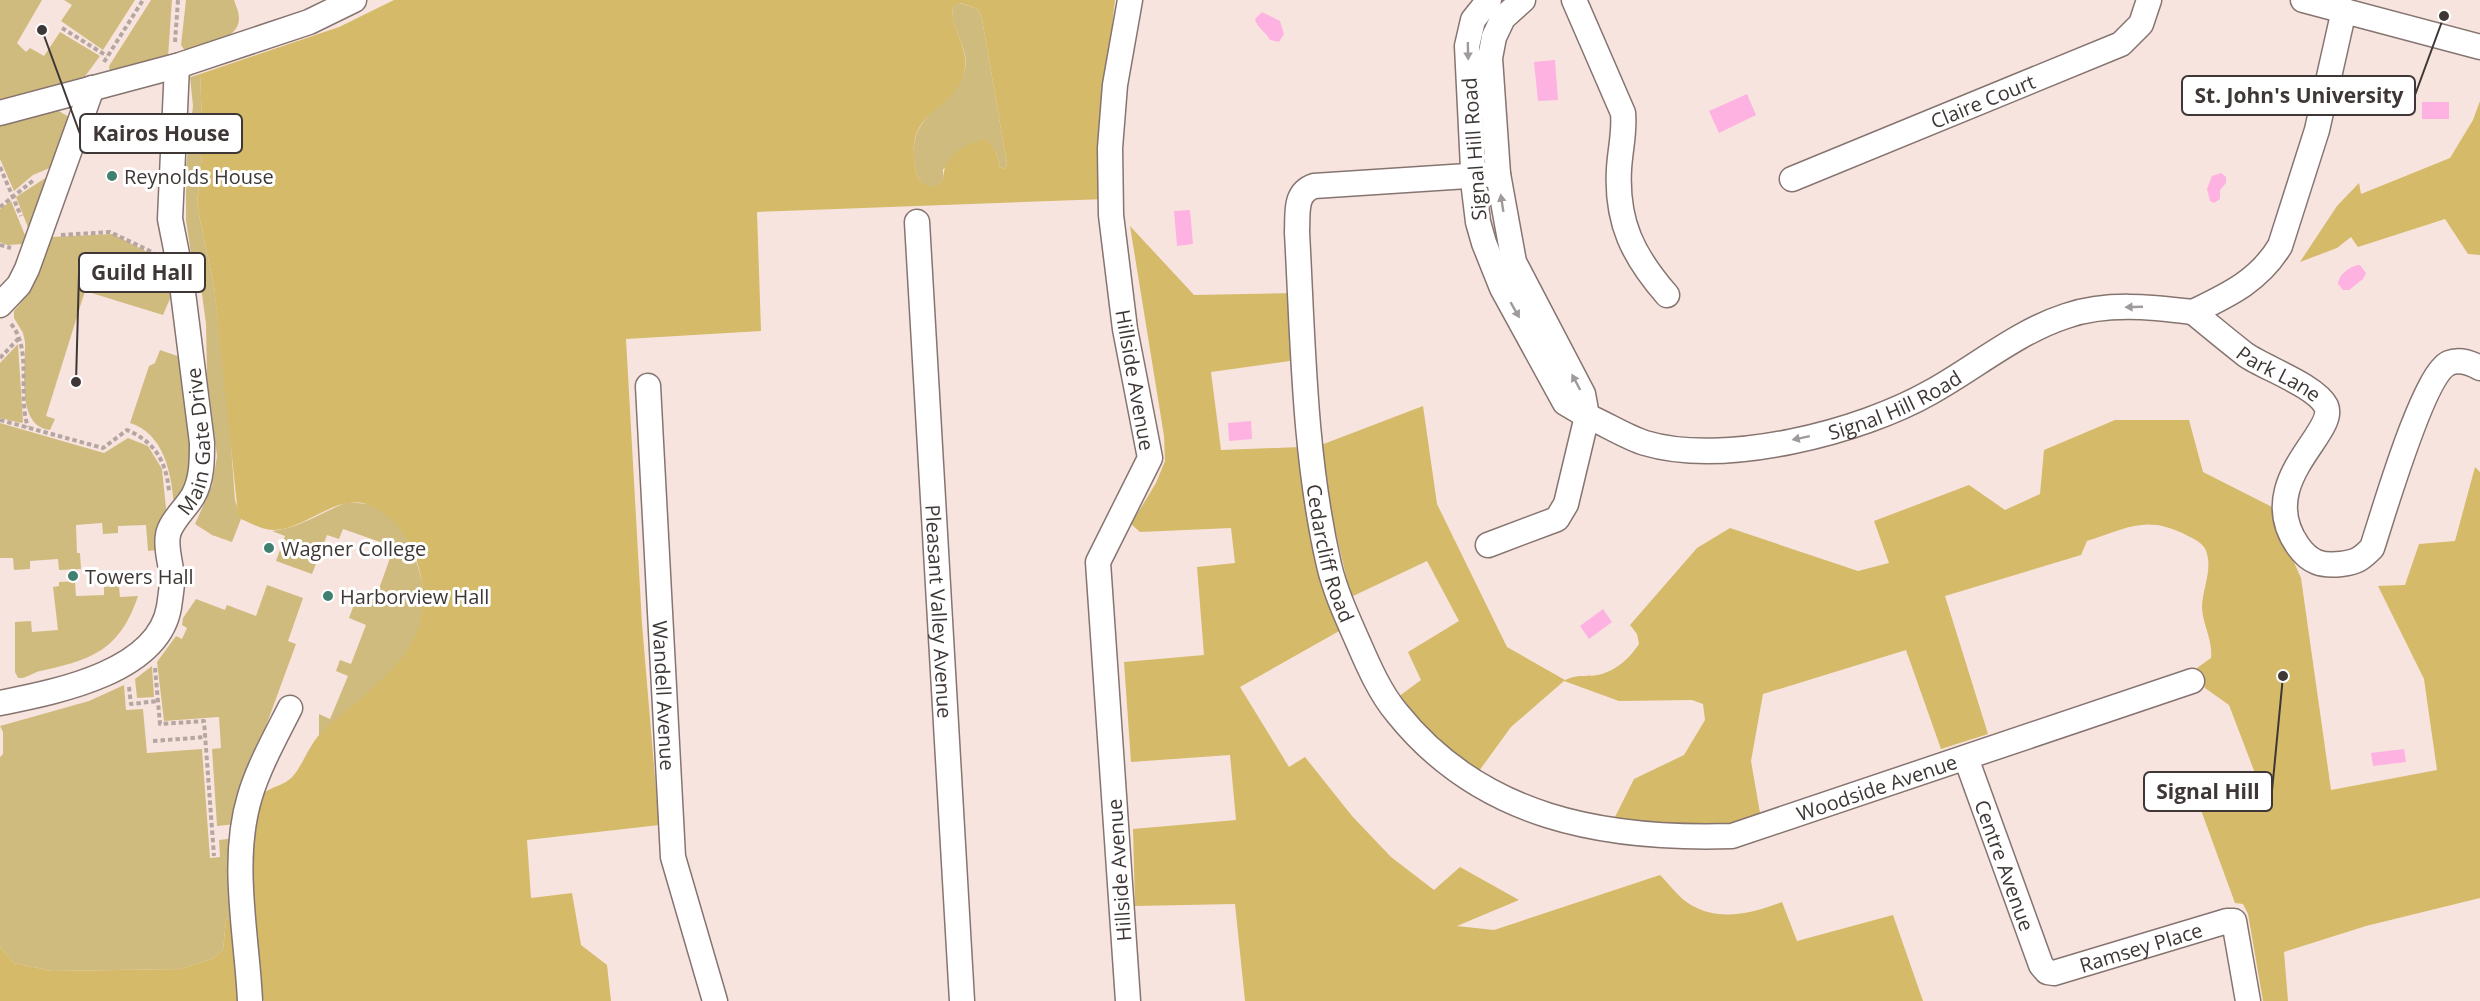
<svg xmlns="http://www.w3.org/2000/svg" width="2480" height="1001" viewBox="0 0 2480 1001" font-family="'Open Sans',sans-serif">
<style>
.green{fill:#d0bb7e}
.forest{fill:#d4ba69;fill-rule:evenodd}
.water{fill:#fdb2e2}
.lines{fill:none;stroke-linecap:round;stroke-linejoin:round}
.minor-casing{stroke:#867470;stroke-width:27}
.path{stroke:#b5a6a2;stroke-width:4;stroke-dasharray:4.5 3;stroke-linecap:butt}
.minor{stroke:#fff;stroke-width:24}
.oneway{fill:#9e9b9a}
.poi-dot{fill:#3f806f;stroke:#fff;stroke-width:2}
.labels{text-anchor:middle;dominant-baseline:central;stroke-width:6;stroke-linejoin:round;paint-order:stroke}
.street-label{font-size:20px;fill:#3e3735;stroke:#fff}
.poi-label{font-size:20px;fill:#3e3735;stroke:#fff;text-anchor:start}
.leader{fill:none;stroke:#3e3735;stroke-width:2}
.callout-dot{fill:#3e3735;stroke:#fff;stroke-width:2}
.callout{fill:#fff;stroke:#3e3735;stroke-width:2}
.callout-label{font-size:21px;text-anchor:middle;font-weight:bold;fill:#3e3735}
</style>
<rect width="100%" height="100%" fill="#f8e4df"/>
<g class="green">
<polygon points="0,0 42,0 17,43 26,52 30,48 44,56 60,32 100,56 83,79 0,105"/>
<polygon points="64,0 135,0 103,50 61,21 72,5"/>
<polygon points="151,0 172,0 168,57 110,73 109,66"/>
<path d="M186 0H234C236 6 239 12 239 18 240 40 202 46 186 52L181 45Z"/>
<path d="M959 3 978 9 982 19 1007 164 1005 169 1000 167 996 152 943 169V180L934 188C924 186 918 181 916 171 907 128 926 121 950 91 954 86 962 80 964 73 972 49 949 29 953 7Z"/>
<polygon points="200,74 203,145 197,205 214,286 229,418 235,500 241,519 232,542 212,535 195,524 212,486 217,456 207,376 206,324 201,287 203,278 191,254 186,220 186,167 193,106 190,77"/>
<polygon points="57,110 69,117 52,167 33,175 14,191 0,159 0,123"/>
<polygon points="50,175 31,235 16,197"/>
<polygon points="11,201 27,240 24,244 7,245 0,242 0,209"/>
<path d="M113 234 172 265V294L163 315 85 291 46 416 55 419 50 430C15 427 26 367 25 342L23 333 14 318V311L29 293 51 237Z"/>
<polygon points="18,344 23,422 21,423 0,418 0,363"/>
<path d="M160 350 183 358 194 472 174 504C171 472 164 434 130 423L149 366 155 363Z"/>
<polygon points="0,423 104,453 128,438 148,446 162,469 167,518 157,550 148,551 146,525 118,526 118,533 103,534 102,523 76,525 77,553 80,553 81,569 59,570 58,559 30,561 30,569 14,570 13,558 0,558"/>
<path d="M348 502C355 503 365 503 371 505 390 512 407 534 413 552 419 569 424 584 424 602 425 662 357 699 319 736V714L330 719 348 676 336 671 340 660 351 664 366 625 349 618 358 594 375 600 390 558 379 554 383 543 343 529 339 539 327 535 312 574 276 561 285 536 272 531C300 528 322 512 348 502Z"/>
<path d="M75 581 76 596 104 595V587L119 586 120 597 138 596C120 650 92 660 40 671 32 673 26 679 18 678L15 672V622L31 621 32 632 58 630 53 587 59 586V582Z"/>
<polygon points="267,585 303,598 288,641 296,644 247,778 237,824 217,826 212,749 221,748 219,717 164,721 157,662 176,636 182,639 187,628 182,625 183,618 196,599 225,610 227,605 256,616"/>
<polygon points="152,666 154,697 137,698 135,679"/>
<polygon points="124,685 126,710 143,709 147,753 202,749 210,858 220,857 219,840 235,838 236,916 226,920 223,950 212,959 180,969 52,971 14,963 0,947 0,757 3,754 3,732 0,726 89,701"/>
</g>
<g class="forest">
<path d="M394 0H1115L1105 90 1106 199 757 212 761 331 626 339 642 624 659 825 527 840 531 898 572 893 581 945 607 965 611 1001H264C253 966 243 829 260 798 267 786 284 787 293 776 304 763 308 747 320 734 373 683 445 649 417 562 409 538 396 519 373 507 341 489 307 529 275 530 264 531 251 523 241 519L238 514 214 286 197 205 203 145 200 74 339 27ZM960 3 978 9 982 19 1007 164 1005 169 1000 167 996 152 986 139C963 144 944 155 943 180L934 187C924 186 918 181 916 171 903 107 952 116 964 73 971 48 949 28 953 7Z"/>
<polygon points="2480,101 2480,255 2468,254 2445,219 2358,247 2351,237 2337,248 2300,262 2337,206 2359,183 2361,194 2450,158 2473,120"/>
<path d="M1130 226 1194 295 1293 293 1297 360 1211 372 1221 450 1301 447 1341 630 1240 687 1289 767 1305 757 1352 816 1391 857 1434 890 1460 867 1519 900 1457 926 1494 930 1660 875C1669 884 1679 898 1691 905 1720 922 1753 913 1782 902L1797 941 1893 915 1923 1001H1245L1235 904 1135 906 1133 829 1236 820 1230 755 1131 762 1124 662 1204 655 1197 567 1235 563 1231 528 1140 532 1131 524 1156 483 1165 461 1164 436Z"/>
<path d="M1423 406 1437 504 1507 647 1565 680C1579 673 1589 678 1602 674 1616 670 1631 657 1639 644L1637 634 1630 625 1697 548 1730 528 1858 571 1889 563 1874 521 1969 485 2005 510 2040 494 2044 450 2115 420H2189L2203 472 2276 509 2284 540 2301 578 2331 790 2437 770 2424 679 2378 586 2405 585 2419 544 2455 541 2475 467 2480 472V898L2366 926 2284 952 2288 1001H2263L2248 914 2243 904 2235 903 2198 802H2266L2229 705 2205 688 2197 668 2211 658C2213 640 2203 626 2202 608 2202 590 2212 572 2207 554 2205 544 2196 540 2188 536 2147 514 2128 528 2087 541L2081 555 1945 596 1988 734 1941 749 1906 650 1763 694 1751 761 1760 813 1729 825 1650 824 1614 819 1634 779 1684 755 1705 720 1703 704 1692 700 1619 701 1564 681 1511 727 1479 771C1446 750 1421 728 1398 697L1421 680 1408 652 1459 621 1427 561 1351 597 1325 487 1321 445Z"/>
<polygon points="236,916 244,1001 0,1001 0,947 14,963 52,971 180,969 212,959 223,950 226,920"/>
</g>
<g class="water">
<path d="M1262 12 1280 21 1284 34 1279 42 1270 40C1266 32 1257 28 1255 19Z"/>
<polygon points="1555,60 1558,100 1538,101 1534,62"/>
<polygon points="1747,94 1756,115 1719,133 1709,111"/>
<rect x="2422" y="102" width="27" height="17"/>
<polygon points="2221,173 2226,177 2226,183 2220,190 2220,199 2214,203 2210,201 2207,189 2212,176"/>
<polygon points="1190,210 1193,244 1177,246 1174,211"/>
<path d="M2360 265 2366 273 2363 279 2349 290H2343L2338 284C2338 275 2351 265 2360 265Z"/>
<polygon points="1251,421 1252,439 1229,441 1228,423"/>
<polygon points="1603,609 1612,622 1589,639 1580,626"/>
<polygon points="2404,749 2406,762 2373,766 2371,753"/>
</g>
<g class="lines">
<defs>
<g id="minor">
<path id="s1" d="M1523 0 1503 18 1494 37 1490 58 1498 174 1514 262 1583 394 1587 416C1606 424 1626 437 1645 443 1725 467 1861 432 1931 392 1976 367 2017 332 2066 316 2107 302 2151 307 2193 312"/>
<path d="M1574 0 1623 113C1625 132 1620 150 1619 169 1616 222 1633 256 1667 295"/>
<polyline points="2303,0 2480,47"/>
<polyline points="0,113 180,65 309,22 354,0"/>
<path id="s2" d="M1498 174 1314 186C1294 193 1298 213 1297 232 1303 343 1304 456 1329 565 1335 591 1347 617 1358 642 1368 665 1380 693 1397 713 1481 818 1604 840 1732 836L2192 681"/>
<path id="s3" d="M1792 179 2121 44 2141 24 2149 0"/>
<path id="s4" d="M917 222 962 1001"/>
<polyline points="0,305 19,285 27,269 92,88"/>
<path id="s5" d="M2193 312C2210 326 2228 341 2246 355 2265 368 2316 386 2326 406 2338 433 2253 482 2298 546 2310 563 2322 566 2341 564 2357 562 2361 559 2372 548 2383 515 2423 375 2449 363 2459 359 2471 363 2480 368"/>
<path d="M2193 312C2228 295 2259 281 2280 246L2317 130 2344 10"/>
<path id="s6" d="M648 386 673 857 715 1001"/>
<polyline points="1488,545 1557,519 1566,504 1587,416 1565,403 1502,288 1484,243 1478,222 1474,189 1467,46 1473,20 1489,0"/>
<path id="s7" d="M0 703C54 692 158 673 169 607 170 599 172 589 172 580 172 566 165 549 168 535 170 522 186 508 193 496 202 480 202 461 202 443L180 269 170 219 177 66"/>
<path id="s8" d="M1966 758 2041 965 2047 972 2054 973 2227 921H2234L2248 1001"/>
<path d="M250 1001C247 935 230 861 250 796 259 766 276 736 290 708"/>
<polyline points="1128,1001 1098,562 1150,458 1125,329 1111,215 1110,148 1115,85 1130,0"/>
</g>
</defs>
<use href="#minor" class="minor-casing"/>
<g class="path">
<polyline points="62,28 107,56"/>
<polyline points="175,42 178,0"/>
<polyline points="104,62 143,0"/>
<polyline points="0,167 21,216"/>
<polyline points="0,207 35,179"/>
<polyline points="61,235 110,232 154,253"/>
<polyline points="0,245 11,248"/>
<path d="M11 324C33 350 17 395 28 427"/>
<polyline points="0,358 19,338"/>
<path d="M0 420 103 448 127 430C155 442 166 461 169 491"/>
<polyline points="155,668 160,724 204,721 214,856"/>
<polyline points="129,687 131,704 158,701"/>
<polyline points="153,741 206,737"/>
</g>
<use href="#minor" class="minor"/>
</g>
<defs><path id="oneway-solid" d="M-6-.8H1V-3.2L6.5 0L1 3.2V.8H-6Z" transform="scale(1.5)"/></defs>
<g class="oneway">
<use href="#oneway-solid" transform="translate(1468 51) rotate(89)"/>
<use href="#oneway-solid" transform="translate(1502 203) rotate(-99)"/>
<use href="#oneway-solid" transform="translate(2134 307) rotate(178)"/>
<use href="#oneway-solid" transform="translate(1515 310) rotate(60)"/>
<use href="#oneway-solid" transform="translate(1576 382) rotate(-118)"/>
<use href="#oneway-solid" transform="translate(1801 438) rotate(168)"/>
</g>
<g class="poi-dot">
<circle cx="112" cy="176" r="6"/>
<circle cx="269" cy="548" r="6"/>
<circle cx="73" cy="576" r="6"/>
<circle cx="328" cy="596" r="6"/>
</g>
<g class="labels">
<g class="street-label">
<text stroke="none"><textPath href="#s3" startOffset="206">Claire Court</textPath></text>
<text transform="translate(1474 149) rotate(-94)">Signal Hill Road</text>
<text stroke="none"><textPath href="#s5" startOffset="106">Park Lane</textPath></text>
<text transform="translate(1135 380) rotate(80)">Hillside Avenue</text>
<text stroke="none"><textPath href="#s1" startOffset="768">Signal Hill Road</textPath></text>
<text stroke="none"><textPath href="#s7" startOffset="380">Main Gate Drive</textPath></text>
<text stroke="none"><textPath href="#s2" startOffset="561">Cedarcliff Road</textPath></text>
<text stroke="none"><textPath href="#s4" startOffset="390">Pleasant Valley Avenue</textPath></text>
<text stroke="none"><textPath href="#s6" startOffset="310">Wandell Avenue</textPath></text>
<text stroke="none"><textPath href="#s2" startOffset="1260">Woodside Avenue</textPath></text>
<text stroke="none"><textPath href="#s8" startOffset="114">Centre Avenue</textPath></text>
<text transform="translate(1119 870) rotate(-94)">Hillside Avenue</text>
<text stroke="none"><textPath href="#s8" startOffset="327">Ramsey Place</textPath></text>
</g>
<g class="poi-label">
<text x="124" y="176">Reynolds House</text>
<text x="281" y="548">Wagner College</text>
<text x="85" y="576">Towers Hall</text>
<text x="340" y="596">Harborview Hall</text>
</g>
</g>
<path class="leader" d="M2444 16L2415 95M42 30L80 134M76 382L79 273M2283 676L2272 791"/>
<g class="callout-dot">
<circle cx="2444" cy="16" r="6"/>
<circle cx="42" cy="30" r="6"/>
<circle cx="76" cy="382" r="6"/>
<circle cx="2283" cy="676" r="6"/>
</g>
<g class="callout">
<rect x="2182" y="76" width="233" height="39" rx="6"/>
<rect x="80" y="114" width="162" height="39" rx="6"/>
<rect x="79" y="253" width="126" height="39" rx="6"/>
<rect x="2144" y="772" width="128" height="39" rx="6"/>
</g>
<g class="callout-label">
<text x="2299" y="103">St. John's University</text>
<text x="161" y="141">Kairos House</text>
<text x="142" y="280">Guild Hall</text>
<text x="2208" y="799">Signal Hill</text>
</g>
</svg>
